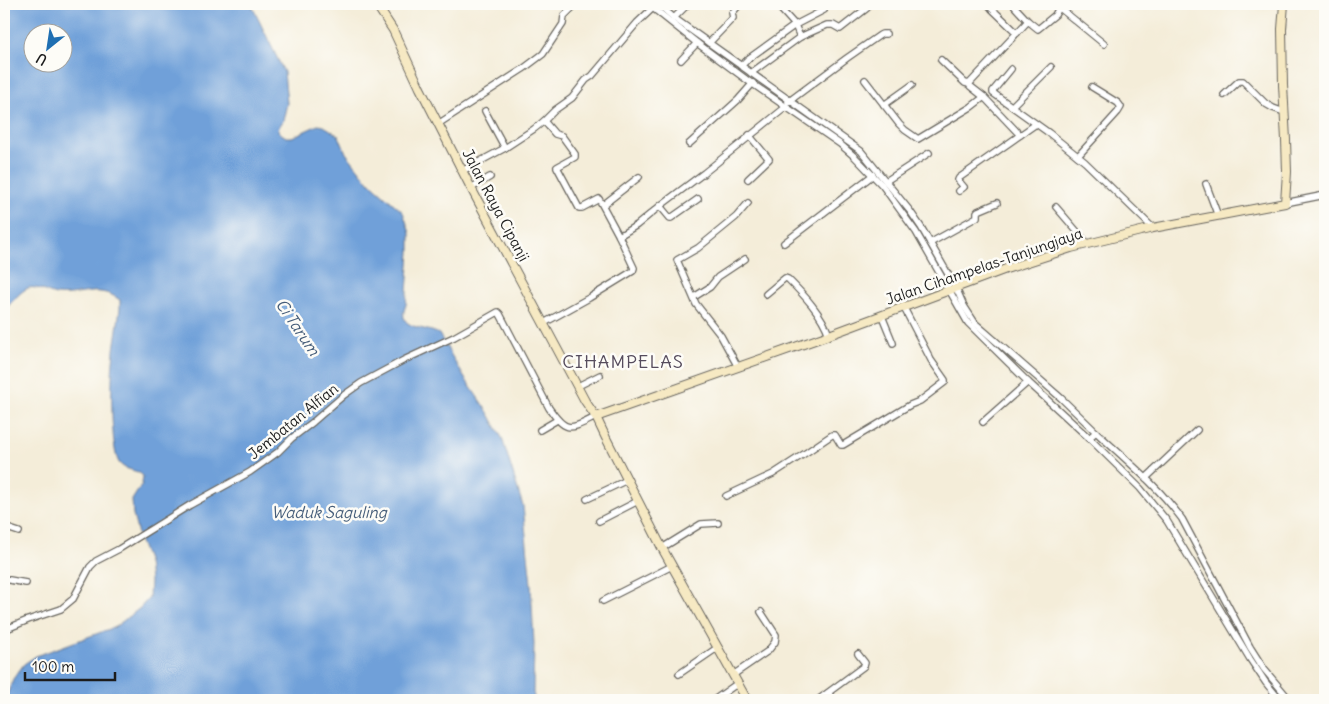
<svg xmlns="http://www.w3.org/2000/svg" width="1329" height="704" viewBox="0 0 1329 704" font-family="Delius,sans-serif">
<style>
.water{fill:#6fa0d9;stroke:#465e7a;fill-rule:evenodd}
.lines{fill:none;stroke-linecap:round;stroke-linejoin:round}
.street-casing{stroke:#68655e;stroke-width:8}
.secondary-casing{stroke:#68655e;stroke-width:10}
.street{stroke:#fff;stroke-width:5.5}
.secondary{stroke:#f6e9c3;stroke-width:8}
.labels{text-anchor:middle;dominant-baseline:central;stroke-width:5;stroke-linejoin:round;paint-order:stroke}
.street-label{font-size:15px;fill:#1c1c1c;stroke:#fdfcf7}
.water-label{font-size:16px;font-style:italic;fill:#465e7a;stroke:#fdfcf7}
.quarter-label{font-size:18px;letter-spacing:1px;fill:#564c5d;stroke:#fdfcf7}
</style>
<rect width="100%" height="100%" fill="#fdfcf7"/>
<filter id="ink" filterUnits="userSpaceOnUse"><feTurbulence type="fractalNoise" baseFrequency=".02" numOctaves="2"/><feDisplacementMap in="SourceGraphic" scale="10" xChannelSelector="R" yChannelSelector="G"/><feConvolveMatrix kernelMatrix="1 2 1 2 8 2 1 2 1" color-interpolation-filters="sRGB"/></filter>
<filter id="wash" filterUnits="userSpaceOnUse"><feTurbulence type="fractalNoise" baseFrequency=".0096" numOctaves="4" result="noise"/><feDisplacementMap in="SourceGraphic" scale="20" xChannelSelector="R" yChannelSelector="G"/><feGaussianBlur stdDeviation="1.12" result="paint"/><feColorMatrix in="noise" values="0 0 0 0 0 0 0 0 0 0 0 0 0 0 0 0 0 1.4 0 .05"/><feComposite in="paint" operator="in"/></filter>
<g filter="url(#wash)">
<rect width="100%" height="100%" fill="#f4edd9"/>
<path class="water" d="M4 4H251L284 72 287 103 283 121 279 127 278 130 280 133 286 137H292L318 125 324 126 329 129 339 136 346 153 369 182 403 212 410 233V252L406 305C395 330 425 326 439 334L464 377 489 414 502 438 523 506 531 584 534 644 533 693 535 700H5L13 679 24 664 36 656 115 627 140 608 149 598 150 581 148 563 140 542 133 515 132 500 142 484 143 476C137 469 126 471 120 464 110 453 111 379 113 361 114 344 118 326 120 308V300C97 283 80 298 56 295 46 293 35 284 26 289 18 294 10 304 4 311ZM32 32H62V62H32Z"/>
</g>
<g filter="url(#ink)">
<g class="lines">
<defs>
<g id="street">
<polyline points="651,4 653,8 697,43 747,80 840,144 855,157 882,185 916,232 968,323 1028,382 1089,438"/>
<polyline points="658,4 674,18 861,151 910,211 921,227 956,288 964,306 975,323 1061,398 1096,432 1089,438 1140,488 1167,521 1250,659 1266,683 1280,700"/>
<polyline points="988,4 992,9 1017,33"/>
<polyline points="1055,4 1104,44"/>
<polyline points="1015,7 1028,21"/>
<polyline points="674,18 688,4"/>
<polyline points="800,37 795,25 824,10"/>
<polyline points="709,43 733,18 732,13 740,4"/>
<polyline points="681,60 697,43"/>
<polyline points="941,60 965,83 969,84"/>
<polyline points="741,66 748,59 795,25 776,4"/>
<polyline points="1011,69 993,91 993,93 1049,133 1085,162 1153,228"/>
<polyline points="751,73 800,37 827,25 833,25 840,29 867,8"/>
<polyline points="865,80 899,124 905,130 918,139 971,107 984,97 970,86 970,83 1028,21 1038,29 1055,15 1061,4"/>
<polyline points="1224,95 1239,81 1243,81 1266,104 1273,108 1284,112"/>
<polyline points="984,97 1020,135"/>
<polyline points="788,102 847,58 880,35 882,34 886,34"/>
<polyline points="884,105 912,85"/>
<polyline points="1012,106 1051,67"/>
<polyline points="485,111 505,148"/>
<polyline points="438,124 523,69 543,54 563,24 564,16 576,4"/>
<polyline points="689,144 738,100 753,83"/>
<polyline points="1078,156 1118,112 1121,107 1118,103 1092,87"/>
<polyline points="462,171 505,148 534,129 544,121 555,110 572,98 586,80 592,76 637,23 656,5"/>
<polyline points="748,179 769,159 749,135"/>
<polyline points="886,181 929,153"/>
<polyline points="1206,184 1218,216"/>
<polyline points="471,188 490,177"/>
<polyline points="959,191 964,187 958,180 959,178 1036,124"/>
<polyline points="1285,203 1325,195"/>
<polyline points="603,205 639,177"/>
<polyline points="660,206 670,218 671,218 698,199"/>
<polyline points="1056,207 1087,243"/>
<polyline points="619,236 637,225 660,206 704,173 786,107"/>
<polyline points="784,243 873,175"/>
<polyline points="930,243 977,217 977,212 978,211 997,203"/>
<path d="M766 294 785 278 788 279C804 295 822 314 829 335"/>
<polyline points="694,297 710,287 718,277 745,259"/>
<polyline points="882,316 893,343"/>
<polyline points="544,323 589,298 633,271 634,268 619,236 599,199 582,208 579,208 557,167 575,157 575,154 562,136 555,134 544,121"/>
<polyline points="738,367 721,336 696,304 677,260 698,248 736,217 748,203"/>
<polyline points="578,386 600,375"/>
<polyline points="983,422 1028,382"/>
<polyline points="540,430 557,420"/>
<path d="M1096 432C1126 460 1158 486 1182 519L1250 647 1264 669 1290 700"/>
<polyline points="1146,478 1197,430"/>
<polyline points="726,496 773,474 807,452 832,435 835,435 841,445 843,445 910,405 920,401 945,382 945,380 931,360 904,308"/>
<polyline points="587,499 627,480"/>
<polyline points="599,521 638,501"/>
<polyline points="4,527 19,532"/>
<polyline points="662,548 701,524 718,523"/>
<polyline points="4,579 26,583"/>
<polyline points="603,601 672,566"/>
<path d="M4 630 28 620 61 609 73 599 90 567 96 561 119 549 190 505 250 472 278 452 292 438 313 422 344 395 361 383 404 360 454 337 498 312 500 314 549 408C567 434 570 429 596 417"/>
<polyline points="679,674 717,648"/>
<polyline points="733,675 768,651 775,642 776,635 761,612"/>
<polyline points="828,693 834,700"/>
<polyline points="714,700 738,683"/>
<polyline points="818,700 864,666 865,663 858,654"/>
</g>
<g id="secondary">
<polyline points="376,4 393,30 420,88 471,188 585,401 596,417 606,438 662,548 747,700"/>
<polyline points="596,417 829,335 1006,269 1071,248 1153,228 1285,203 1287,172 1286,140 1283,85 1282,29 1284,4"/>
</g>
</defs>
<use href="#street" class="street-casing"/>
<use href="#secondary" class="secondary-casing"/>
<use href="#street" class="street"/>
<use href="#secondary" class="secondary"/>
</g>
</g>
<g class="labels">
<g class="street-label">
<text transform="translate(496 205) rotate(62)">Jalan Raya Cipanji</text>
<text transform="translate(984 266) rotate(-19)">Jalan Cihampelas-Tanjungjaya</text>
<text transform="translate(293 421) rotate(-39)">Jembatan Alfian</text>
</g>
<g class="water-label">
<text transform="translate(298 327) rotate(56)">Ci Tarum</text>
<text x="329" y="512">Waduk Saguling</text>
</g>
<g class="quarter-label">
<text x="623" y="361">CIHAMPELAS</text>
</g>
</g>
<rect width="1329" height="704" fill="none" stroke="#fdfcf7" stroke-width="20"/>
<g transform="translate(48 48) rotate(210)"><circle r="24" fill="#fdfcf7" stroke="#a3a29f"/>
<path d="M0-4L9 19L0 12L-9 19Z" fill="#1f6fb2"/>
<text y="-8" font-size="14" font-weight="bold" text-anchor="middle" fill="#1c1c1c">U</text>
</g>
<path d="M25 672v8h90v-8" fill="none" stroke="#1c1c1c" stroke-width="2.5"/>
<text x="32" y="672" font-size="15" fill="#1c1c1c" stroke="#fdfcf7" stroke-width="4" paint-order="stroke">100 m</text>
</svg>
